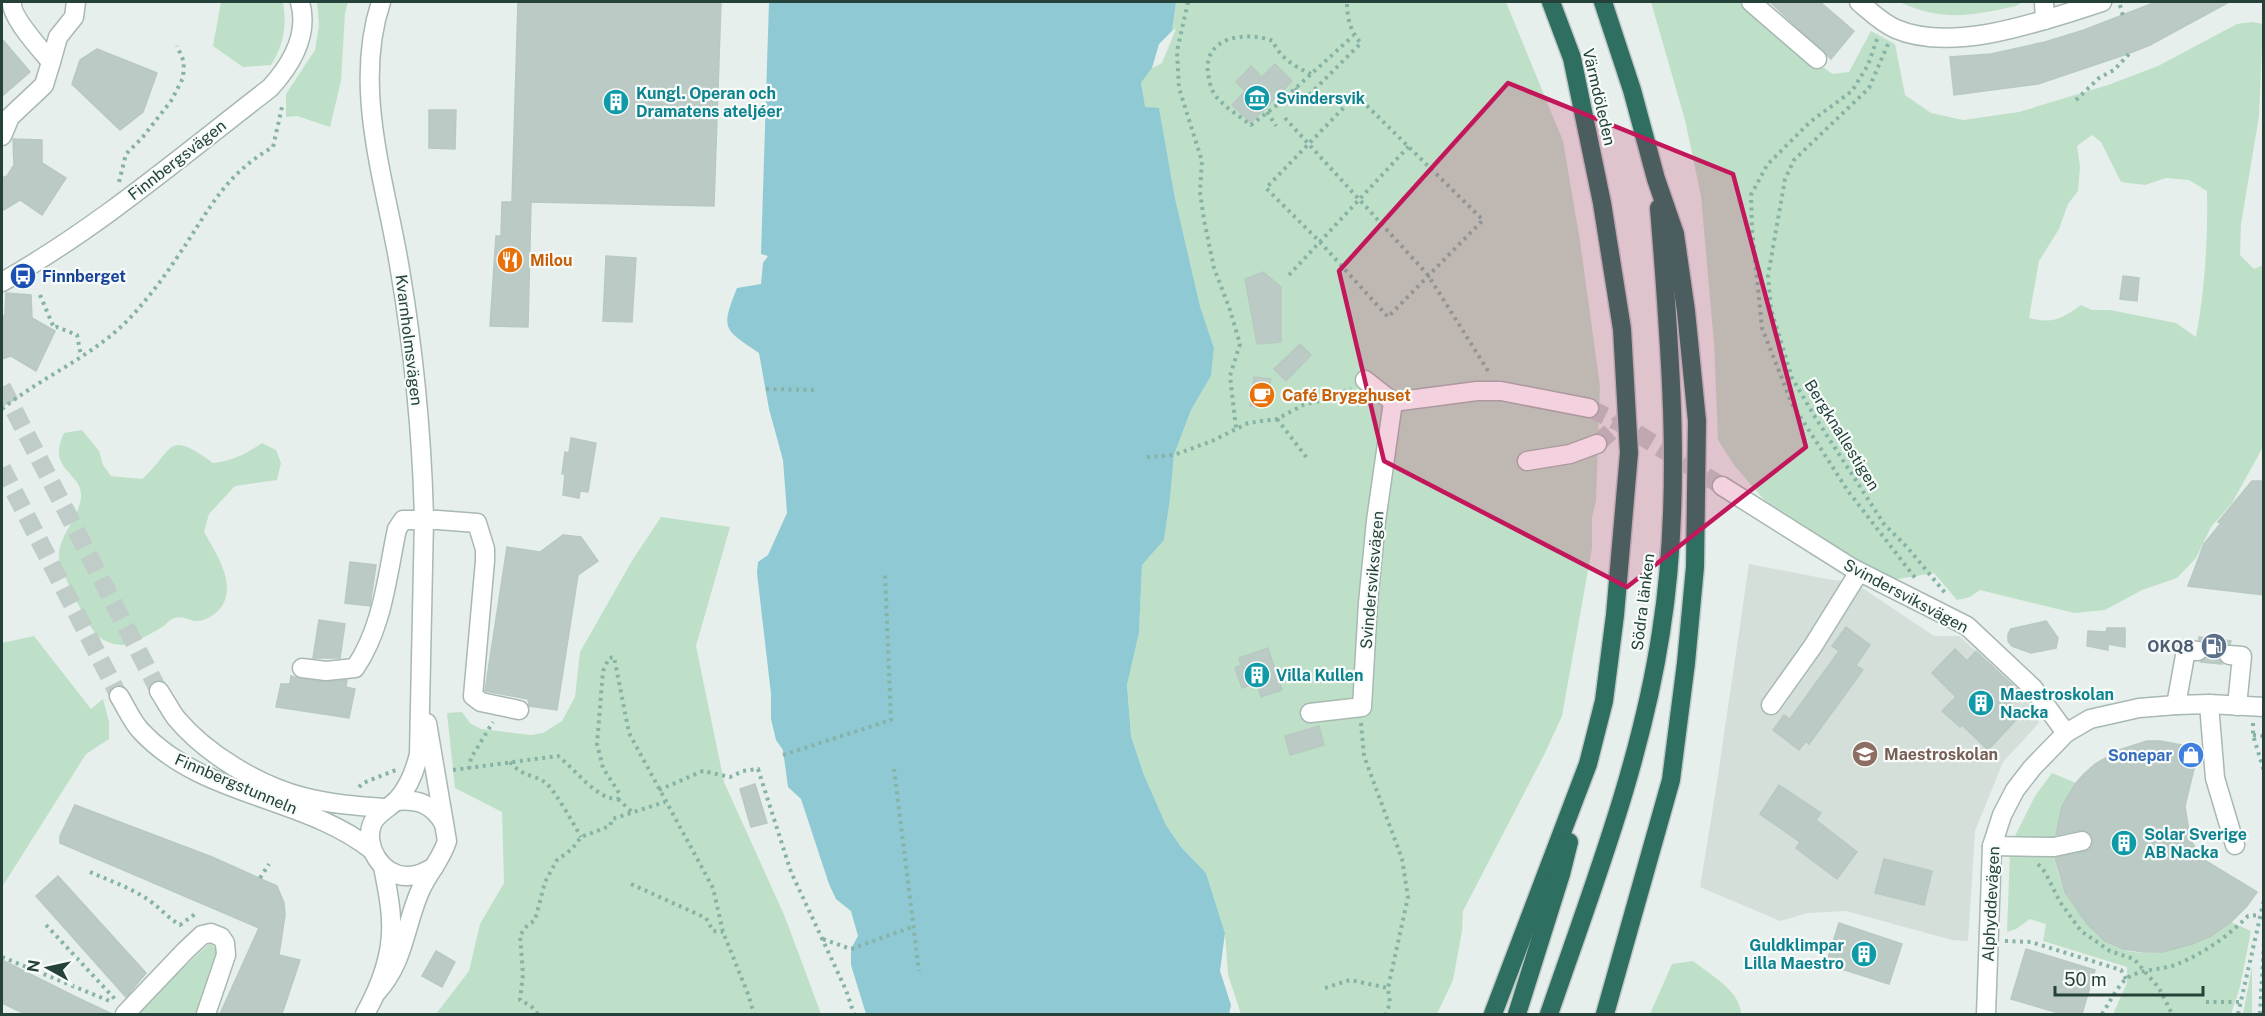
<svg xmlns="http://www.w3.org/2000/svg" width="2265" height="1016" viewBox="0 0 2265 1016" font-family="'Public Sans',sans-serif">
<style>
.built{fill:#d4dfda}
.green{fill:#bfe0c8;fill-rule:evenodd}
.water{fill:#8ec9d4}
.building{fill:#bbcac4;stroke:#b8c9c2;stroke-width:1.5}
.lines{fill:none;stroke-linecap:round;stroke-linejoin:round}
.minor-tunnel{stroke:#bfccc8;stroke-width:18;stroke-dasharray:18 9;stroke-linecap:butt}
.minor-casing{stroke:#a8b8b2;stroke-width:21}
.highway-casing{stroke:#c2cac8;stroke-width:21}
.path{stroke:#86b3a5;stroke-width:4;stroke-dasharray:3 4.5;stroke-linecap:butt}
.minor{stroke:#fff;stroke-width:18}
.highway{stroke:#2f6f62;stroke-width:18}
.marked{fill:#c2185b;fill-opacity:0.2;stroke:#c2185b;stroke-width:4.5;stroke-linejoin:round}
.labels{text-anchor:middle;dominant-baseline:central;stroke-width:4.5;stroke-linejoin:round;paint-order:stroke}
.culture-label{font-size:16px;font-weight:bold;fill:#0d838f;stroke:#f7fbf9;text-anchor:start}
.street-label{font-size:16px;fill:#24423a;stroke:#f7fbf9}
.food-label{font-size:16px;font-weight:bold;fill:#c56008;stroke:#f7fbf9;text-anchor:start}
.transit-label{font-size:16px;font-weight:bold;fill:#164399;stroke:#f7fbf9;text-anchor:start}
.service-label{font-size:16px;font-weight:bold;fill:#4e5e75;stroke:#f7fbf9;text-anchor:end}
.education-label{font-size:16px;font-weight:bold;fill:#785e54;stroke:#f7fbf9;text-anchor:start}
.shop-label{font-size:16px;font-weight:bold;fill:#366cbe;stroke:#f7fbf9;text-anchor:end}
</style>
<rect width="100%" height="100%" fill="#e6efeb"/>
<polygon class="built" points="1749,564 1832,580 1852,581 1934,636 1959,636 2040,709 2039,723 2003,762 1975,831 1968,941 1952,940 1846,911 1808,913 1780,921 1700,887 1716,789"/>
<g class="green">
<path d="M221 2H283C287 26 284 44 271 65L243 67 213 46Z"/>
<polygon points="317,2 348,2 345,13 341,81 330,127 297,116 286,117 286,94 315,50 319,25"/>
<polygon points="1176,2 1506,2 1563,141 1580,241 1600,386 1596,501 1592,517 1592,548 1562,716 1544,755 1463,911 1462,931 1453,980 1437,1014 1241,1014 1228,975 1225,933 1206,873 1181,847 1166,825 1144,775 1131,736 1127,685 1139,633 1142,565 1164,540 1170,499 1174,455 1191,410 1211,376 1214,348 1200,306 1175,198 1159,109 1144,107 1141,83 1152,68 1162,63 1176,29 1172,31"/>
<path d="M1651 2H1746L1804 55 1833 74 1849 72 1871 31 1895 44 1905 95 1931 113 1963 120 2019 112 2108 85 2158 66 2237 24 2252 22 2263 24 2259 116 2241 224 2240 255 2254 269 2263 265V447L2232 503 2211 527 2196 558 2177 578 2142 590 2105 610 2074 613 1980 590 1970 597 1957 600 1934 573 1886 581 1823 543 1766 502 1734 465 1718 440 1714 343 1701 196 1685 120ZM2092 135 2101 142 2121 182 2145 185 2166 178 2189 180 2207 191C2208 240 2205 289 2196 337L2176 323 2110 310H2092L2081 305C2061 319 2053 324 2029 318L2039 261 2059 229 2068 204 2078 191 2080 167 2077 146Z"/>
<path d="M1899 2H2023L2016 6C1968 16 1945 22 1899 2Z"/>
<path d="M82 430 99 451 103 465 111 476 142 479C175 450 165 428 213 463 232 461 246 454 262 443L276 450 281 463 277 480 235 486 209 514 204 532C216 553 240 588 218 611 213 616 206 620 198 621 189 622 183 614 172 619 168 621 166 625 162 627 155 632 137 641 129 644 120 647 107 643 99 637 89 629 59 569 59 556 59 534 79 519 81 497 83 477 57 471 59 450 59 445 62 438 64 433Z"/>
<polygon points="661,517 730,527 696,646 724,782 785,917 821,1014 436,1014 469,971 480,924 504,883 502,812 455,788 447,713 462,712 470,723 481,729 531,735 543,733 562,721 575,697 580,652 633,559"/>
<polygon points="34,636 91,709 103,699 109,722 109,739 86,754 2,887 2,643"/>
<polygon points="2052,773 2076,783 2062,806 2055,839 2015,836 2035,796"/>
<path d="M2010 852 2053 855C2057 867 2059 880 2065 891 2068 898 2073 904 2077 910 2086 921 2093 933 2105 941 2145 967 2196 946 2231 922L2251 931 2240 987 2231 1014H2113L2127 983V967L2043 941 2046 924 2030 919 2016 929 2007 932Z"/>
<polygon points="209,944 222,950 200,1014 137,1014 154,995"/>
<path d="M1693 961C1709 974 1741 991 1741 1014H1650L1672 964Z"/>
<polygon points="2252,967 2252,1014 2243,1014"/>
</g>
<path class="water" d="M769 2H1176L1172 31 1159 44 1152 68 1141 83 1145 107 1159 108 1175 198 1200 306 1214 348 1211 376 1191 410 1174 455 1170 499 1164 540 1142 565 1139 633 1127 685 1131 736 1144 775 1166 825 1181 847 1206 873 1225 933 1220 971 1231 1005 1229 1014H866L851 965V949L858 936 851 911 836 899 829 884 801 799 788 787 783 750 776 740 771 719V694L757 573 758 562 768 555 787 513 783 460 769 409 759 353C724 329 720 330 737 288L761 284 763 263 768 256 761 254Z"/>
<g class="building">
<polygon points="518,2 721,2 714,206 531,202 528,327 490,326 496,236 501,236 502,202 512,202"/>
<polygon points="1770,2 1820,2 1854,31 1831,59"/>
<polygon points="2156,2 2229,2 2150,45 2130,53 2038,84 1954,95 1950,57 1991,54 2045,42 2084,30"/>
<polygon points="2,39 30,72 2,96"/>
<polygon points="97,49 157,73 143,112 120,130 72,84 80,60"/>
<polygon points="1275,64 1292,81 1251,123 1232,105 1245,91 1236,82 1251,66 1262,77"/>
<polygon points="429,110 456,110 455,149 429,148"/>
<polygon points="13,139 42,140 42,163 66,178 42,215 20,200 2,211 2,178 7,176 14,165"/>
<polygon points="606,256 636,258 632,322 603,321"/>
<polygon points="1263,272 1281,287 1281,342 1257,344 1245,279"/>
<polygon points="2123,276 2139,278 2137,301 2120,299"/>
<polygon points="6,293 31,295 32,318 55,331 36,371 11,356 2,359 2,320 5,314"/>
<polygon points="1300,344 1311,355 1286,381 1274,369"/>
<polygon points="1254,377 1271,379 1266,408 1250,406"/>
<polygon points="571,438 596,443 588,492 580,491 579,498 563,495 565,474 562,474 565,452 569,453"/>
<polygon points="2252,481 2264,481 2264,595 2188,586 2204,544 2221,523 2218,522"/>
<polygon points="563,535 581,537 598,561 578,575 557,710 529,706 528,699 485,691 507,547 540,552"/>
<polygon points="350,562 376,565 370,606 345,603"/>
<polygon points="319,620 345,624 340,658 313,658"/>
<polygon points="2046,621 2058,638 2056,648 2031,653 2012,646 2008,641 2008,634 2011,629"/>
<polygon points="1846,627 1870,645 1856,665 1863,670 1809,744 1806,741 1799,750 1773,730 1784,715 1790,719 1839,651 1832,646"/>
<polygon points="2107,628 2125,628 2125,647 2108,644 2108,650 2087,646 2088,631 2106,632"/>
<polygon points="2199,637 2231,641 2230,644 2224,645 2219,649 2219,659 2222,664 2201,662 2207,658 2209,651 2208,646 2199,640"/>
<polygon points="1268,648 1282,690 1261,697 1257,683 1242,688 1235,668 1241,665 1239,658"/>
<polygon points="1955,649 1967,661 1976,651 2021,693 2005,709 2016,720 1988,750 1962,725 1960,727 1942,711 1956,697 1932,673"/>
<polygon points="291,676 301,679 325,682 347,680 346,687 355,689 349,718 276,707 281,684 290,684"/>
<polygon points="1319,726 1324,745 1290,755 1285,736"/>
<polygon points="2147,741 2160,741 2199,748 2185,806 2190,838 2201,858 2257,892 2247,906 2231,922 2211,936 2192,944 2163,952 2144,952 2123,949 2105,941 2087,924 2065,892 2055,858 2089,850 2093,844 2091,834 2080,830 2056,835 2062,806 2076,783 2084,774 2095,764 2119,750"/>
<polygon points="755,784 767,823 751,827 740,789"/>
<polygon points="1779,785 1821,813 1816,820 1857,852 1837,879 1796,848 1800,842 1760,814"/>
<polygon points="75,805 212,857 277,886 284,903 285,915 279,955 300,960 282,1014 220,1014 259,928 60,843 60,836"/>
<polygon points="1884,859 1932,871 1924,905 1875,893"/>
<polygon points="58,876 146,973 126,997 36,896"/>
<polygon points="1839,923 1902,944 1889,984 1826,964"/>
<polygon points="2026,949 2095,970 2082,1014 2062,1014 2011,999"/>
<polygon points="436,951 455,962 442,987 422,976"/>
<polygon points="2,960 78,998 112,1014 25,1014 2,1003"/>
</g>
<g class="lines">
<g class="minor-tunnel">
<polyline points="2,387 159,691"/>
<polyline points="1589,408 1620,423 1722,486"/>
<polyline points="1597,444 1620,423"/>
<polyline points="2,468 119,696"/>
<polyline points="2198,651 2229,655"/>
</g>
<defs>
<g id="minor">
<path d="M12 2C10 16 41 50 51 62L58 37 74 17 76 2"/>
<path d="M381 2C352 89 386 183 400 270 414 353 422 436 424 519L419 754C415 771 409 787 397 800 389 808 379 812 373 822 362 845 382 877 408 876 418 876 425 872 434 867"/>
<polyline points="1751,2 1817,59"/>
<path d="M1859 2C1871 12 1882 23 1896 29 1954 54 2045 20 2102 2"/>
<polyline points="2044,2 2045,20"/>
<polyline points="2,136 10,117 44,85 51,62"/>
<path d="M2 282C98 228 183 155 270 88 292 64 309 34 300 2"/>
<polyline points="1365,380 1393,402 1477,391 1501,391 1589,408"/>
<polyline points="1527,461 1570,454 1597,444"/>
<polyline points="1722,486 1852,568 1967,626 2033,688 2066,733"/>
<polyline points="2229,655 2242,656 2237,706"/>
<path d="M302 668 326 671 355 668C383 627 387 576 397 529L403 520H438L477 523 485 549V561L473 696 481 702 519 710"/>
<path d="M159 691C165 700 170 710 176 718 206 754 258 785 303 797 330 804 357 806 384 808"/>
<path d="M119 696C126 707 132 722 141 731 202 797 304 796 372 850"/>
<polyline points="2209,704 2215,778 2235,845"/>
<polyline points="1771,705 1813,646 1859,572"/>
<polyline points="2176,705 2186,650 2198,651"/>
<polyline points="1310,713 1362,707 1368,603 1376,521 1393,402"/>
<path d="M396 801C418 799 433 804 444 824"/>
<polyline points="1992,846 2054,847 2082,841"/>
<path d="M376 993C405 961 404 928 420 891 428 873 441 860 447 841L427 723"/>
<polyline points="125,1014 185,951 202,935 211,933 221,937 225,943 226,955 206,1014"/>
<path d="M365 1014C380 987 393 953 391 921 391 903 386 884 383 866"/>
<polyline points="1986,1014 1992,846 2002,815 2015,790 2032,768 2066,733 2090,719 2139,708 2176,705 2209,704 2264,707"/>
</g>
<g id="highway">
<polyline points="1603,2 1632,90 1656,179 1675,234 1686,311 1697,421 1695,567 1686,663 1671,780 1605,1014"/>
<polyline points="1493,1014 1588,764 1604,701 1615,615 1629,453 1622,329 1602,203 1572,58 1551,2"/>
<polyline points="1517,1014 1561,874 1569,842"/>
<path d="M1549 1014C1592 889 1641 764 1661 632 1683 495 1670 346 1659 208"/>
</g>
</defs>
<use href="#minor" class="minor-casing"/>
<use href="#highway" class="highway-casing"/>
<g class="path">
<polyline points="1188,2 1177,51 1179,88 1202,161 1200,192 1204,220 1214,268 1230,310 1240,344 1230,376 1236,428"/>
<polyline points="2120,5 2123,16"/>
<polyline points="1877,39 1868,65 1852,91 1810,122 1767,165 1751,195 1752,229 1762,328 1792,404 1848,491 1916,579"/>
<polyline points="1888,44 1869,88 1794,160 1785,179 1768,276 1771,309 1792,378 1815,417 1884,524 1907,547 1946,594"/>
<path d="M1311 74C1295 67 1279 57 1273 41 1247 31 1203 36 1208 73 1209 80 1211 90 1215 95 1224 107 1239 116 1251 125L1277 105 1353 36"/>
<path d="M1295 88 1304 100 1361 43C1350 32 1347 17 1347 2"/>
<polygon points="1356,95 1483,220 1388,317 1320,242 1266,188"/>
<polyline points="2076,100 2099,78 2114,70 2130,53"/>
<polyline points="1267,112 1276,126"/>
<polyline points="1285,118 1428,275 1490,374"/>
<polyline points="119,182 126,154 142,138 171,101 183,78 184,62 177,46"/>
<polyline points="1289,275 1409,146"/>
<polyline points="40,295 54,328 57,327 77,335 81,356"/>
<polyline points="766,389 816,390"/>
<path d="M2 409C40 378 93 356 128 320 146 301 162 280 176 259 208 213 222 176 273 147L282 107 280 104"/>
<polyline points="1277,419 1307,458"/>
<polyline points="1147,457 1174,455 1212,441 1248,423 1277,419 1303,405 1332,398 1351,388"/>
<polyline points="1361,723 1364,756 1402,859 1408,897 1388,988 1390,1003 1386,1014"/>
<polyline points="2253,723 2253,735 2264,771"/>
<polyline points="2253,735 2264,736"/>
<polyline points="783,755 891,720 885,574"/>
<path d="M510 762C523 778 538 775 547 784 557 794 573 823 581 837"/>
<polyline points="469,769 471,758 493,722"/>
<polyline points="894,769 919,971"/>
<path d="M453 770 558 756C574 768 597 800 618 799L619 793 603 768 597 744 603 671 609 658 614 657 629 733 713 888 723 932 748 994 754 1014"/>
<polyline points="359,787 363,783 396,770"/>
<polyline points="659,790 703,771 730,777 743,771 758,769 791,872 846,990 854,1014"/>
<polyline points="618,799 632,812"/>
<polyline points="2038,864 2045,872 2060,902 2081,931 2110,951 2134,959 2159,988 2172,1014"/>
<path d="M90 872C110 881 132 888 150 901 161 909 167 917 180 925L195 914 197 917"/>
<polyline points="260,878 269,864"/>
<polyline points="631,884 706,918 713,931 723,932"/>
<polyline points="46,925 115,999"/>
<polyline points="823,939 851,949 912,927"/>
<polyline points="2005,941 2031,942 2121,970 2126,979"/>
<polyline points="2,957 112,1002"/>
<polyline points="1325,988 1350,980 1388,988"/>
<polyline points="2206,1002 2241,1002"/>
<polyline points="538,1014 531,1006 520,1000 523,974 520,935 527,926 535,920 545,882 557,860 572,849 581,837 610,826 612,819 665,802"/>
<path d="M2102 1014C2109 1004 2116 988 2126 979 2138 969 2160 970 2175 965 2203 954 2227 937 2248 916L2260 915"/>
<polyline points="2238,1014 2264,900"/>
<polyline points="2260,1014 2264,942"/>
</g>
<use href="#minor" class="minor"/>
<use href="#highway" class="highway"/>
</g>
<path class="marked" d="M1508 83 1733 174 1806 447 1627 587 1384 461 1339 271Z"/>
<defs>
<symbol id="museum-disc" viewBox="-11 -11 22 22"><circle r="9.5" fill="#0f9aa8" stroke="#f7fbf9"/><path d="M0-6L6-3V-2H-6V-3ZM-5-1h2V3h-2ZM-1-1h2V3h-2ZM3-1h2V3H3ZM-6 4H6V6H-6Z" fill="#fff"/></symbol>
<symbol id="building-disc" viewBox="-11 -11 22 22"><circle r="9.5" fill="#0f9aa8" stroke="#f7fbf9"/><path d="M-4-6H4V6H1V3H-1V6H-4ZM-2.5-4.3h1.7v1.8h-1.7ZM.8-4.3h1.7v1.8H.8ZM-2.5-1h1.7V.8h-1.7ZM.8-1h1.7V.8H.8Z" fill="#fff"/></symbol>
<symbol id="restaurant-disc" viewBox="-11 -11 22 22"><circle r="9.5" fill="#e8710a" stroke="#f7fbf9"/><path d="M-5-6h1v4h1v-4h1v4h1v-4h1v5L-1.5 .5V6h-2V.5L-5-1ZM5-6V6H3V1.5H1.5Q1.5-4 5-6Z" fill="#fff"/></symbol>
<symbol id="bus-disc" viewBox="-11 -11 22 22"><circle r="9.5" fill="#1a4fb4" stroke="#f7fbf9"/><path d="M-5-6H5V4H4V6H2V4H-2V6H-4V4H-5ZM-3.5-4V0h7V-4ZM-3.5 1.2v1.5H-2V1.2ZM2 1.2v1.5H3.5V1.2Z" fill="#fff"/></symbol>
<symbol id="cafe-disc" viewBox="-11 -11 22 22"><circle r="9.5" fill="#e8710a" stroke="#f7fbf9"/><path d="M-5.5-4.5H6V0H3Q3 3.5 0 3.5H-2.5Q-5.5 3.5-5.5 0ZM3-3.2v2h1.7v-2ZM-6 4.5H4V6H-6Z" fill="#fff"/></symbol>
<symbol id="fuel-disc" viewBox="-11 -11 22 22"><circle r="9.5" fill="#5c6f8a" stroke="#f7fbf9"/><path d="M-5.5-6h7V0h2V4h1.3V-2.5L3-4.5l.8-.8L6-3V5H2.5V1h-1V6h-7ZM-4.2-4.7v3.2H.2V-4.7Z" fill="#fff"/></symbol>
<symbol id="school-disc" viewBox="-11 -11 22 22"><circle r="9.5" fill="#8d6e63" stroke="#f7fbf9"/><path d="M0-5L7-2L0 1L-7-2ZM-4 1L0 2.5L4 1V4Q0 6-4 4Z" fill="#fff"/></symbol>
<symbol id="shop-disc" viewBox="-11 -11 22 22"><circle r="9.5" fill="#3f7fe0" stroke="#f7fbf9"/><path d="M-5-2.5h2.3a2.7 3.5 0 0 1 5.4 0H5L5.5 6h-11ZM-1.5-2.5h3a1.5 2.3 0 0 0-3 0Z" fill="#fff"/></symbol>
</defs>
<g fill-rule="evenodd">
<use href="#museum-disc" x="1242" y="83" width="30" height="30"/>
<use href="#building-disc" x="601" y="87" width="30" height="30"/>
<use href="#restaurant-disc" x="495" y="245" width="30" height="30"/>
<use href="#bus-disc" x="8" y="261" width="30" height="30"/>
<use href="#cafe-disc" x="1247" y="380" width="30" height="30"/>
<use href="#fuel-disc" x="2199" y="631" width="30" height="30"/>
<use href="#building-disc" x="1242" y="660" width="30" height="30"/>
<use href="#building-disc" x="1966" y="688" width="30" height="30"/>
<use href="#school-disc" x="1850" y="739" width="30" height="30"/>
<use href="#shop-disc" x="2176" y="740" width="30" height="30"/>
<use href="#building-disc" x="2109" y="828" width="30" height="30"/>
<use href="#building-disc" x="1849" y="939" width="30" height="30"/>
</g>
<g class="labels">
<g class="culture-label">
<text x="636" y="93">Kungl. Operan och<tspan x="636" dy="18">Dramatens ateljéer</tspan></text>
<text x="1276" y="98">Svindersvik</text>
<text x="1276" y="675">Villa Kullen</text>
<text x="2000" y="694">Maestroskolan<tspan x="2000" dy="18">Nacka</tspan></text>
<text x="2144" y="834">Solar Sverige<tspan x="2144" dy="18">AB Nacka</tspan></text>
<text x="1844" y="945" text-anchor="end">Guldklimpar<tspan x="1844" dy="18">Lilla Maestro</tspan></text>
</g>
<g class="street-label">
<text transform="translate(1599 97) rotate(77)">Värmdöleden</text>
<text transform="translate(177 160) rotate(-38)">Finnbergsvägen</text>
<text transform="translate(409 340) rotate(83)">Kvarnholmsvägen</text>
<text transform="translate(1842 435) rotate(58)">Bergknallestigen</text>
<text transform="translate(1372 580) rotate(-85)">Svindersviksvägen</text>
<text transform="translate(1906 596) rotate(28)">Svindersviksvägen</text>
<text transform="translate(1643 602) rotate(-83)">Södra länken</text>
<text transform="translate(236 784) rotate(23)">Finnbergstunneln</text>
<text transform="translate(1991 904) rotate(-87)">Alphyddevägen</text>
</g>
<g class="food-label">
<text x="530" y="260">Milou</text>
<text x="1282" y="395">Café Brygghuset</text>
</g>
<g class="transit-label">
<text x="42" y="276">Finnberget</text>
</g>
<g class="service-label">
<text x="2194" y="646">OKQ8</text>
</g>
<g class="education-label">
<text x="1884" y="754">Maestroskolan</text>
</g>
<g class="shop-label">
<text x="2172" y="755">Sonepar</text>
</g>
</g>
<rect width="2265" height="1016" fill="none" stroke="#24423a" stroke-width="6"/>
<g transform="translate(48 968) rotate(278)" stroke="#f7fbf9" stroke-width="4.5" paint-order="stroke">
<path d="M0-4.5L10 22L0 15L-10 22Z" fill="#24423a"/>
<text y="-9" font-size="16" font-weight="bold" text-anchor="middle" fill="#24423a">N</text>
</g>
<path d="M2055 986v9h148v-9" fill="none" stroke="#24423a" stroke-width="3"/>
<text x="2064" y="986" font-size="18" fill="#24423a" stroke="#f7fbf9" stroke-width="4.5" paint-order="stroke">50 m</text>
</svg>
